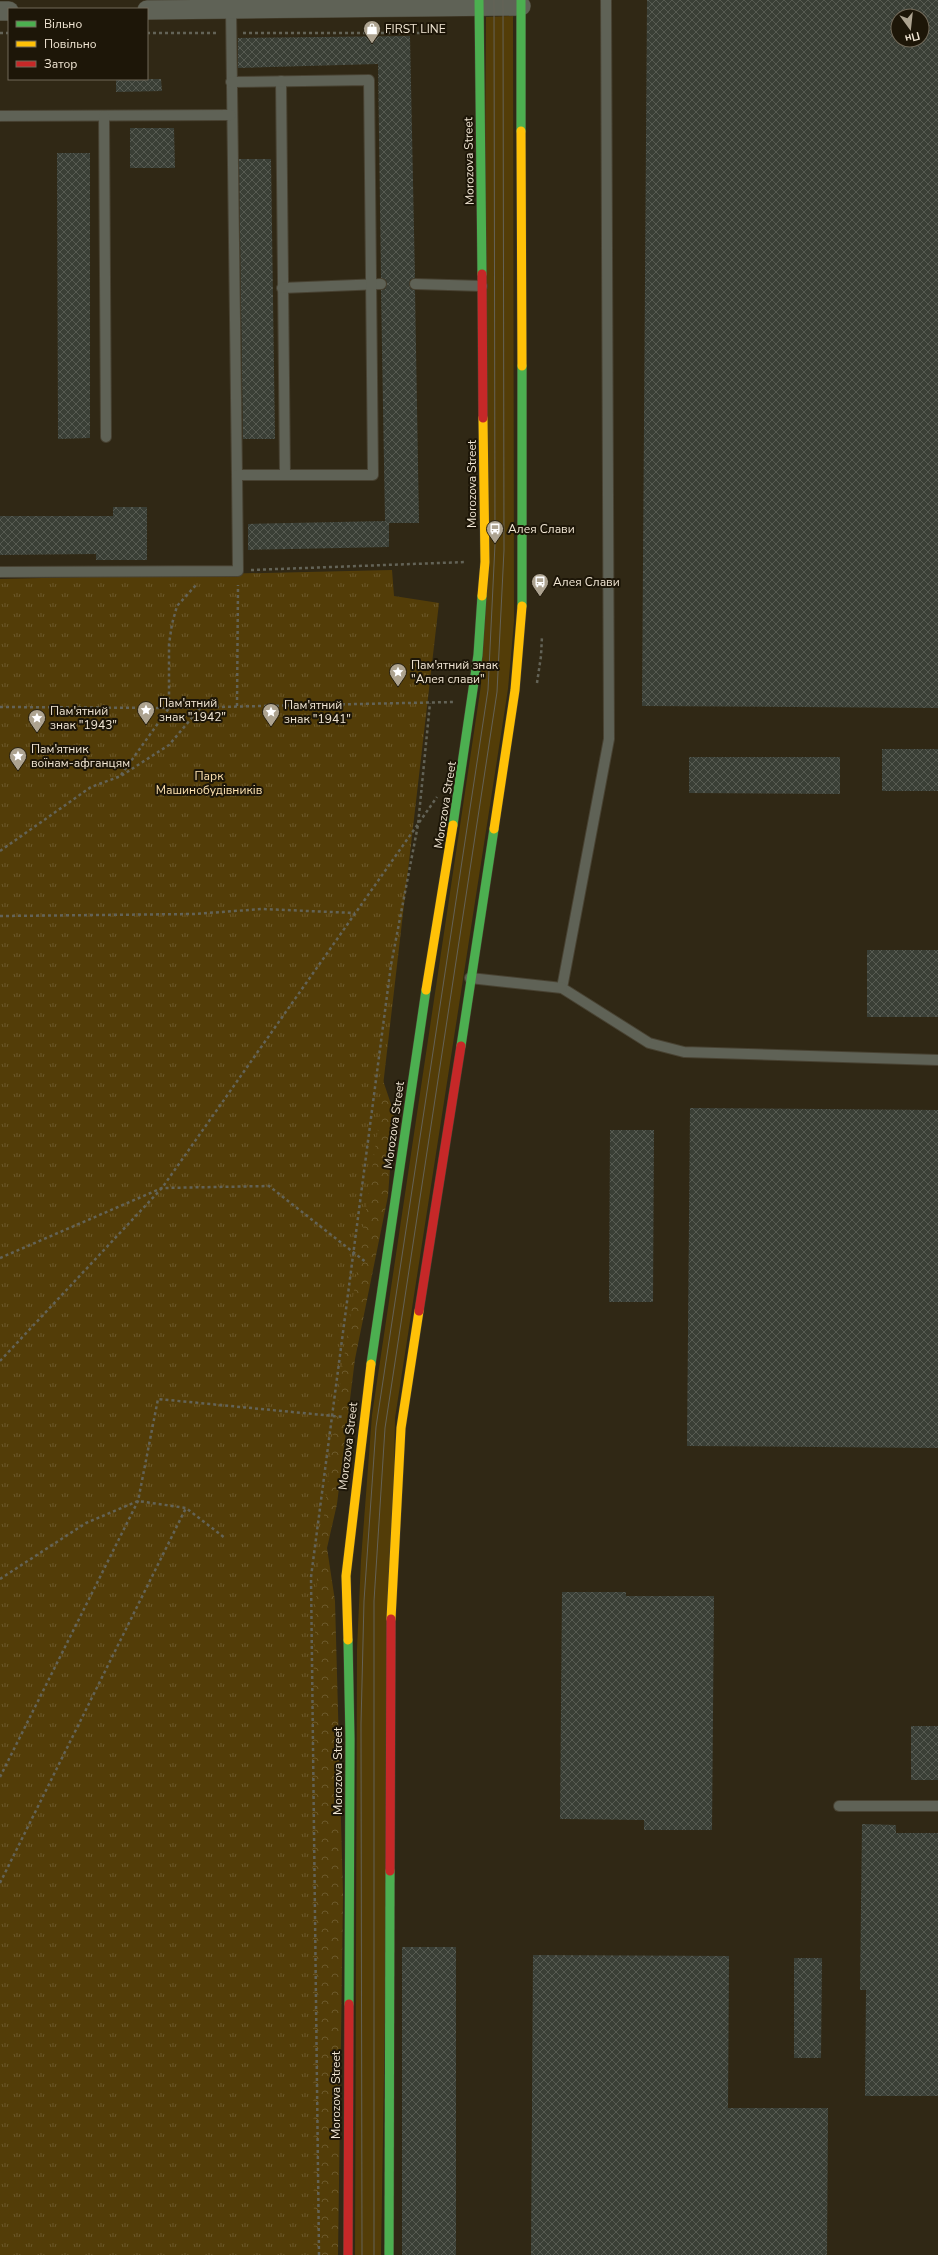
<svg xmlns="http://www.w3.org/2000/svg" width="938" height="2255" viewBox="0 0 938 2255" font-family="'Nunito Sans',sans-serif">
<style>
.grass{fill:#533d08}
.forest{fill:url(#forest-crowns)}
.park{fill:url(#park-tufts)}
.building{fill:url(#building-cross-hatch);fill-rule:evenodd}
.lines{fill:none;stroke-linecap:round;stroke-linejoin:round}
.lane-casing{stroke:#484232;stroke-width:12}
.street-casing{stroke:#484232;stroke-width:20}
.fast-casing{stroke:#484232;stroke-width:10}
.slow-casing{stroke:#484232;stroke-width:10}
.jam-casing{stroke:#484232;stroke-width:10}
.path{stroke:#636357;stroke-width:2.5;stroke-dasharray:3 3;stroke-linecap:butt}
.lane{stroke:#5f6256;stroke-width:10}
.street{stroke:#5f6256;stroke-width:19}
.fast{stroke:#4caf50;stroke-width:9}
.slow{stroke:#ffc107;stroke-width:9}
.jam{stroke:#c62828;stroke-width:9}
.tram{stroke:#656256;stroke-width:1}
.labels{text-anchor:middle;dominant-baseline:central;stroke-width:4;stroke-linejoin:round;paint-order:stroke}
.poi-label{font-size:12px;fill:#f0e5d3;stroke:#1d1608;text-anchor:start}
.street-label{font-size:12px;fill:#f0e5d3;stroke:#1d1608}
.park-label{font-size:12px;fill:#fbe0af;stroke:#1d1608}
</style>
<defs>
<pattern id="forest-crowns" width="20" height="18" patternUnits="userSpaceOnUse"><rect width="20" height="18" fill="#533d08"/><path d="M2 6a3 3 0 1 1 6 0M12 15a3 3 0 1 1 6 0" fill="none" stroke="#6c592b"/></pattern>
<pattern id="park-tufts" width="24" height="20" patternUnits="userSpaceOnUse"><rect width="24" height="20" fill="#533d08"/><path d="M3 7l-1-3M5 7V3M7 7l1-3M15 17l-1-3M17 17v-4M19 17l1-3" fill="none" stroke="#6c592b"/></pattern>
<pattern id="building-cross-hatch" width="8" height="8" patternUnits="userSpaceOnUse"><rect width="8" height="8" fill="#3a3f36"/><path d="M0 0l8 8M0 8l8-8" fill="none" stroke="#575b52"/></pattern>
</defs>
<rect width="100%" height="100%" fill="#302815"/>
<polygon class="grass" points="513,16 514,621 508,689 395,1418 381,2255 355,2255 357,1649 361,1560 372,1415 481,685 486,17"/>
<polygon class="forest" points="368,1036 394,1113 388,1196 355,1359 337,1504 327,1548 335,1601 343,1894 338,2255 238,2255"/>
<polygon class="park" points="392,570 394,596 439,603 378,1129 335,1419 317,1577 312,1717 314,2255 0,2255 0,579"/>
<g class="building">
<path d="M647 0H938V708L642 706ZM898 16H922V40H898Z"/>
<polygon points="410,36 415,278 410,280 409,284 411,289 415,290 419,523 389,523 389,547 248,550 248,524 385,521 381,290 385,289 387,284 386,280 381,278 378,64 238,68 238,38"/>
<polygon points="116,79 161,79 162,91 116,92"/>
<polygon points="130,128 174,128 175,168 130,168"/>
<polygon points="57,153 90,153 90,438 58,439"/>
<polygon points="239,159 271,159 275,439 243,439"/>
<polygon points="113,507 147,507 147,560 96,560 96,554 0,555 0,516 113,516"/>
<rect x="882" y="749" width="56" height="42"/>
<polygon points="689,757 840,757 840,794 689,793"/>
<rect x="867" y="950" width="71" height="67"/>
<polygon points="690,1108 938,1110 938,1448 687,1446"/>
<polygon points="610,1130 654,1130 653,1302 609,1302"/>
<polygon points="562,1592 626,1592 626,1596 714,1596 712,1830 644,1830 644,1820 560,1819"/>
<rect x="911" y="1726" width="27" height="54"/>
<polygon points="862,1824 896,1825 896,1833 938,1833 938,2096 865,2096 866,1990 860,1990"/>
<rect x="402" y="1947" width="54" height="308"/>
<polygon points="533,1955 729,1956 728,2108 828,2108 827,2255 531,2255"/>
<polygon points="794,1958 822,1958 821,2058 794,2058"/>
</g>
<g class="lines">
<defs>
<g id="lane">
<polyline points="606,0 609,739 562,988 649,1043 684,1052 938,1060"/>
<polyline points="231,10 237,475"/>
<polyline points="281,81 285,475"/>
<polyline points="0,116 231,115"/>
<polyline points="104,116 106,437"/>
<polyline points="415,284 482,286"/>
<polyline points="282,288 381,284"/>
<polyline points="0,572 238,571 237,475 373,475 369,80 231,82"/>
<polyline points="470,978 562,988"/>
<polyline points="839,1806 938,1806"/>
</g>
<g id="street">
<polyline points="147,10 521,6"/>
<polyline points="0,11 9,11"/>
</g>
<g id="fast">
<polyline points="479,0 482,274"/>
<polyline points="521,0 521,131"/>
<polyline points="522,366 522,606"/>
<polyline points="453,825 478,655 482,596"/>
<polyline points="461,1046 494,829"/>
<polyline points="371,1364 426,990"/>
<polyline points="348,1640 350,1739 349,2004"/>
<polyline points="389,2255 390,1871"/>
</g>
<g id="slow">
<polyline points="521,131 522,366"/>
<polyline points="482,596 485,562 483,418"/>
<polyline points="494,829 515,690 522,606"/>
<polyline points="426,990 453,825"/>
<polyline points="391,1619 401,1428 419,1311"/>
<polyline points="348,1640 346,1576 371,1364"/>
</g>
<g id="jam">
<polyline points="482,274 483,418"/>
<polyline points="419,1311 461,1046"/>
<polyline points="390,1871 391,1619"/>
<polyline points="348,2255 349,2004"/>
</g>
</defs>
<use href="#lane" class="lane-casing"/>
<use href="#street" class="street-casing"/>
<use href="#fast" class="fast-casing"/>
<use href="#slow" class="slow-casing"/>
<use href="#jam" class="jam-casing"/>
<g class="path">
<polyline points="0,33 9,33"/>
<polyline points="147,33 218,33"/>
<polyline points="243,33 426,33"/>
<polyline points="251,570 466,562"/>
<polyline points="537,683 541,656 542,636"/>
<polyline points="237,706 238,585"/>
<polyline points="0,707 169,708 453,702"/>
<polyline points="121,775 169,708 169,644 172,624 177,606 196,585"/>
<polyline points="0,851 91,787 121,776 169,745 201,707"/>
<polyline points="0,916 194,914 262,909 355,913"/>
<polyline points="0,1258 162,1188 269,1186 367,1263"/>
<polyline points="0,1361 162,1188 437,797"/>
<polyline points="0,1579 86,1523 138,1501 186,1508 225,1538"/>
<polyline points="0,1777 138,1501 158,1399 344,1417"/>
<polyline points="0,1883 186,1508"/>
<polyline points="319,2255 311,1577 391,965 418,825 430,703"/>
</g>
<use href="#lane" class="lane"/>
<use href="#street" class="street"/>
<use href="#fast" class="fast"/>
<use href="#slow" class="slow"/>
<use href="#jam" class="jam"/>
<g class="tram">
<polyline points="362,2255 361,1724 364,1601 376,1427 488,690 495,544 494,0"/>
<polyline points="374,2255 374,1601 385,1428 497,692 504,550 503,0"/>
</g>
</g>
<defs>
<symbol id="shop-pin" viewBox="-11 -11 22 30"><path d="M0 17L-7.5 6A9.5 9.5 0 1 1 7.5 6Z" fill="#ada390" stroke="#1d1608"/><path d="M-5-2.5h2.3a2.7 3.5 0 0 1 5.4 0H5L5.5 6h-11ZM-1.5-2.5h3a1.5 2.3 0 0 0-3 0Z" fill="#fff"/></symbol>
<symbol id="bus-pin" viewBox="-11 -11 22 30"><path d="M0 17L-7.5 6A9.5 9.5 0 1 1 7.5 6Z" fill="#ada390" stroke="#1d1608"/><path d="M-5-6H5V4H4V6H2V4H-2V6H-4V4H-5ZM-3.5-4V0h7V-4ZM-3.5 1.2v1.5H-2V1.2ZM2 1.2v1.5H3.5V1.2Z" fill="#fff"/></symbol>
<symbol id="sight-pin" viewBox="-11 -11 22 30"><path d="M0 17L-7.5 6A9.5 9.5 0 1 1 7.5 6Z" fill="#ada390" stroke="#1d1608"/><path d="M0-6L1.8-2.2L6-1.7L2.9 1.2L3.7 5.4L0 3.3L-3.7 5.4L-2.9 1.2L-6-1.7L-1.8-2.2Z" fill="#fff"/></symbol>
</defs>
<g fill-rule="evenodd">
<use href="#shop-pin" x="362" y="19" width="20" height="27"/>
<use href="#bus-pin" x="485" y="519" width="20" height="27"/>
<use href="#bus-pin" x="530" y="572" width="20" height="27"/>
<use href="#sight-pin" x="388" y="662" width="20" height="27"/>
<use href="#sight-pin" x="136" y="700" width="20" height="27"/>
<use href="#sight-pin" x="261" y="702" width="20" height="27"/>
<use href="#sight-pin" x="27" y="708" width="20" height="27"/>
<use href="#sight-pin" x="8" y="746" width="20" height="27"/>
</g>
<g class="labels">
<g class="poi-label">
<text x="385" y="29">FIRST LINE</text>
<text x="508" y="529">Алея Слави</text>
<text x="553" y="582">Aлея Слави</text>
<text x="411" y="665">Пам'ятний знак<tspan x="411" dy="14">"Алея слави"</tspan></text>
<text x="159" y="703">Пам'ятний<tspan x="159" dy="14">знак "1942"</tspan></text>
<text x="284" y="705">Пам'ятний<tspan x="284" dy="14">знак "1941"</tspan></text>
<text x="50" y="711">Пам'ятний<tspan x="50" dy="14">знак "1943"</tspan></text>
<text x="31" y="749">Пам'ятник<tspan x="31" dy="14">воїнам-афганцям</tspan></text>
</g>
<g class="street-label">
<text transform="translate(469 161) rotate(-91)">Morozova Street</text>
<text transform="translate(472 484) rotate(-90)">Morozova Street</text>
<text transform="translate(445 805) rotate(-81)">Morozova Street</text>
<text transform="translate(394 1125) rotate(-82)">Morozova Street</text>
<text transform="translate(348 1446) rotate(-83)">Morozova Street</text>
<text transform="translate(338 1771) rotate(-90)">Morozova Street</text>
<text transform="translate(336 2095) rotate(-90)">Morozova Street</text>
</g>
<g class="park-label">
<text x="209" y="776">Парк<tspan x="209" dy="14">Машинобудівників</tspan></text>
</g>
</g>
<rect x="8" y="8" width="140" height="72" fill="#1d1608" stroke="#716959"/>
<rect x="16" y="21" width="20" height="6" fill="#4caf50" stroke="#716959"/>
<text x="44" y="28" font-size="12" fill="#f0e5d3">Вільно</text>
<rect x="16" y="41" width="20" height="6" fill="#ffc107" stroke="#716959"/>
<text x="44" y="48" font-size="12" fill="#f0e5d3">Повільно</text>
<rect x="16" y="61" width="20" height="6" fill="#c62828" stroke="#716959"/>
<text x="44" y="68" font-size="12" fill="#f0e5d3">Затор</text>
<g transform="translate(910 28) rotate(165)"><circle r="19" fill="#1d1608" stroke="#716959"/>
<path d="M0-3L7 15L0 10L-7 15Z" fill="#ada390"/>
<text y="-6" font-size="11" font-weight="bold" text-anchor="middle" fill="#f0e5d3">Пн</text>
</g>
</svg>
